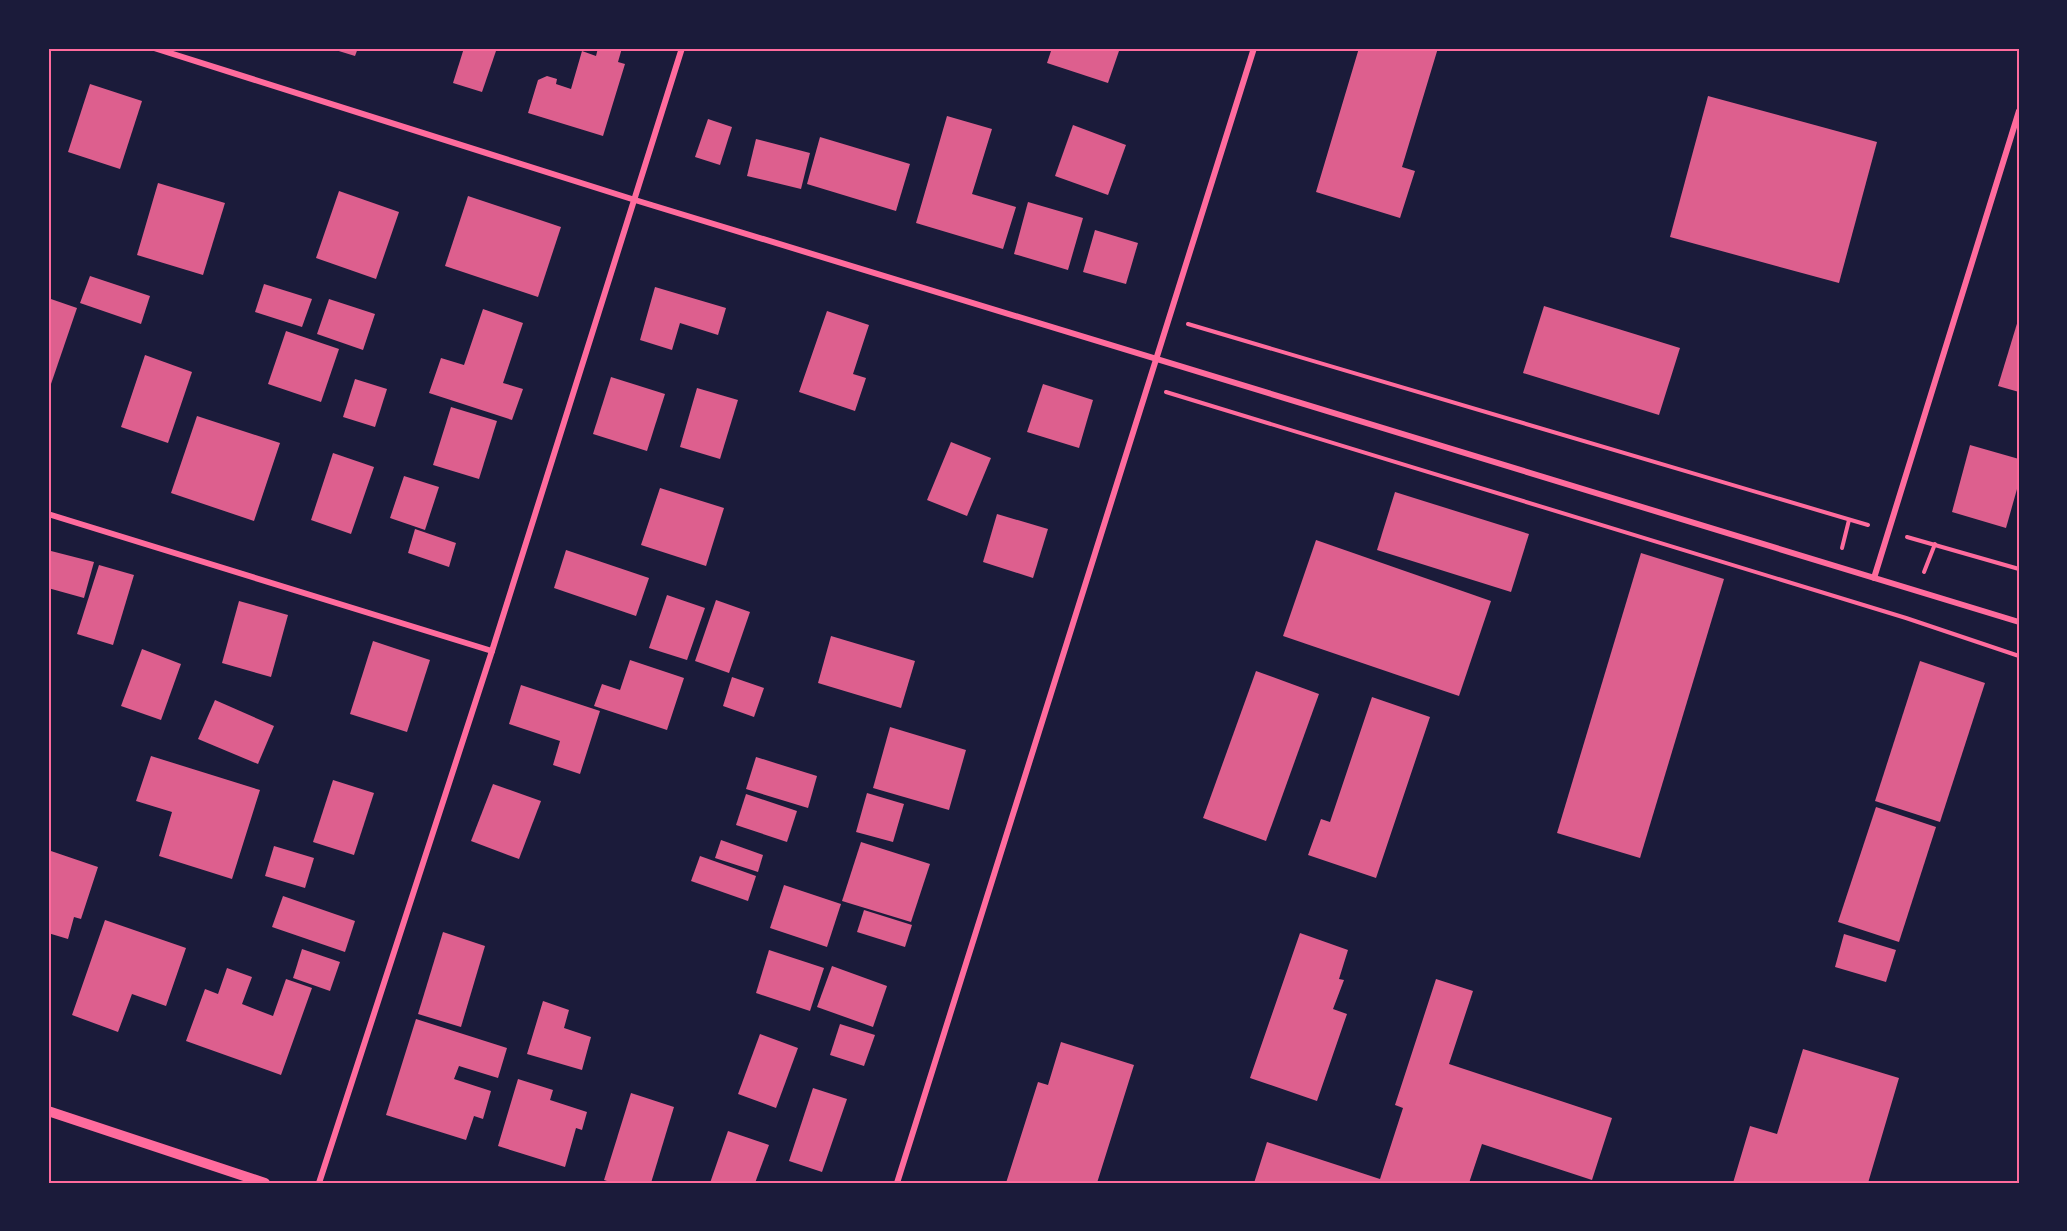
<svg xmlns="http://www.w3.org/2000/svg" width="2067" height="1231" viewBox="0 0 2067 1231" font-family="'PT Sans Narrow',sans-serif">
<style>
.building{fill:#dd5f8e}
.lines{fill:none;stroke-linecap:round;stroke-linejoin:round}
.path{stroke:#ff6b9d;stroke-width:4}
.minor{stroke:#ff6b9d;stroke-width:6}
.tertiary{stroke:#ff6b9d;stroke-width:10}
.neatline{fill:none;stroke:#ff6b9d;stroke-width:2}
</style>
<rect width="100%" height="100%" fill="#1b1b3a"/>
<g class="building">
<polygon points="329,48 358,48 355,56"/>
<polygon points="464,48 497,48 482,92 453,83"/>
<polygon points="598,48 622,48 618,62 625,64 603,136 528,113 538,80 547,76 557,79 556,84 571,89 582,51 596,56"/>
<polygon points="1052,48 1120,48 1108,83 1047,63"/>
<polygon points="1359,48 1438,48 1402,167 1415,171 1400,218 1316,192"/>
<polygon points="90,84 142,101 120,169 68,152"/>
<polygon points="1708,96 1877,142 1839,283 1670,237"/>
<polygon points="947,116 992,129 972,194 1016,207 1003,249 916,223"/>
<polygon points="708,119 732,127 720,165 695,157"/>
<polygon points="1073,125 1126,145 1108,195 1055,176"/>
<polygon points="820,137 910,164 896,211 807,184"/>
<polygon points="756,139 810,153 801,189 747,176"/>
<polygon points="158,183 225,203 203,275 137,255"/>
<polygon points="339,191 399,212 376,279 316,258"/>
<polygon points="468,196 561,227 538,297 445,266"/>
<polygon points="1028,202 1083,218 1068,270 1014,254"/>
<polygon points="1095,230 1138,243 1126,284 1083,272"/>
<polygon points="90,276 150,296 141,324 80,303"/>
<polygon points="264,284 312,299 302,327 255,312"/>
<polygon points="655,287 726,308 718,335 680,323 672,350 640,340"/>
<polygon points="48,298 77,308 51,384 48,383"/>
<polygon points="329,299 375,314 363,350 317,334"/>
<polygon points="1544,306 1680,348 1659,415 1523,373"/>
<polygon points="483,309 523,323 503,383 523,389 512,420 429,393 441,358 464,365"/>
<polygon points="827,311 869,325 853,374 866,378 855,411 799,392"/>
<polygon points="2019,317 2019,392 1998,386"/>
<polygon points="286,331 339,349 321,402 268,384"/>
<polygon points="145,355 192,372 168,443 121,427"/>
<polygon points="611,377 665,394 647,451 593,434"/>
<polygon points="355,379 387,389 375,427 343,417"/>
<polygon points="1043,384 1093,400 1079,448 1027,432"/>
<polygon points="697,388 738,400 720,459 680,447"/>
<polygon points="451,407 497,421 479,479 433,465"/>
<polygon points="197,416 280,443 254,521 171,493"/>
<polygon points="951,442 991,458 967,516 927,500"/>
<polygon points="1970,445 2019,459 2019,482 2006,528 1952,512"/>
<polygon points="333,453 374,467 351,534 311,520"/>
<polygon points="404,476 439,487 425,530 390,518"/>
<polygon points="660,488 724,508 706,566 641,545"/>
<polygon points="1395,492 1529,534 1511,592 1377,550"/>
<polygon points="997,514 1048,529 1033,578 983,562"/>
<polygon points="415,529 456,543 449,567 408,553"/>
<polygon points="1316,540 1491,601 1459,696 1283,636"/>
<polygon points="566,550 649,578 636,616 554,588"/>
<polygon points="51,551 94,562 84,598 48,588 48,563"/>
<polygon points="1641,553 1724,579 1640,858 1557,833"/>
<polygon points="99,565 134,575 113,645 77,634"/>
<polygon points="667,595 705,608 687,660 649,648"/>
<polygon points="716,600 750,612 729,673 695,661"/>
<polygon points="239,601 288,615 271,677 222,663"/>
<polygon points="831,636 915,661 901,708 818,683"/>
<polygon points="373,641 430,660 407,732 350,714"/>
<polygon points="142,649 181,664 161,720 121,706"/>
<polygon points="630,660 684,678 667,730 594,706 602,684 620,690"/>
<polygon points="1920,661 1985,683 1940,822 1875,801"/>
<polygon points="1256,671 1319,694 1266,841 1203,818"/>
<polygon points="732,677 764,688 754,717 723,706"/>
<polygon points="521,685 600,711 580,774 553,765 560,741 509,724"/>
<polygon points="1372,697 1430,717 1376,878 1308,855 1321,819 1330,822"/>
<polygon points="215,700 274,726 258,764 198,739"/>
<polygon points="890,727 966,750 949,810 873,788"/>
<polygon points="151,756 260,790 232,879 159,856 172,812 136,801"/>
<polygon points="756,757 817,776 808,808 746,789"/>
<polygon points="333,780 374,793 354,855 313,842"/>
<polygon points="493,784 541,801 519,859 471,841"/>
<polygon points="867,793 904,804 893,842 856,832"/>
<polygon points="746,794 797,811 787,842 736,825"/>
<polygon points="1876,807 1936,827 1899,942 1838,922"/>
<polygon points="721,840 763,855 758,872 715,858"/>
<polygon points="861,842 930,864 911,922 842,901"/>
<polygon points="274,846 314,858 305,888 265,876"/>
<polygon points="48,850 98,867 81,919 74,917 68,939 48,933"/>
<polygon points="700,856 756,876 748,901 691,881"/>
<polygon points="784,885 841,904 827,947 770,928"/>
<polygon points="283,896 355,921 345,952 272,927"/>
<polygon points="864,910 912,925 905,947 857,932"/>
<polygon points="105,920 186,948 166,1006 132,994 118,1032 72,1015"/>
<polygon points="443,932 485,946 461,1027 418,1014"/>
<polygon points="1300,933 1348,950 1339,979 1344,980 1333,1009 1347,1014 1317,1101 1250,1078"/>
<polygon points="1844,934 1896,950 1886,982 1835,967"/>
<polygon points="302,949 340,962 330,991 293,978"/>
<polygon points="769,950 824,968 810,1011 756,993"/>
<polygon points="832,966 887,986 873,1027 817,1007"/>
<polygon points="227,968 252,977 242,1004 273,1016 286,979 312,988 281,1075 186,1041 205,989 218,994"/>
<polygon points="1436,979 1473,991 1449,1064 1612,1118 1592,1180 1482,1144 1469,1183 1254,1183 1267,1142 1380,1179 1403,1108 1395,1105"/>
<polygon points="543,1001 569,1010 564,1028 591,1037 582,1070 527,1054"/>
<polygon points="416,1019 507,1048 498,1078 459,1066 454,1079 491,1091 483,1119 474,1116 466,1140 386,1115"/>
<polygon points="840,1024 875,1035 864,1066 830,1055"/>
<polygon points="760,1034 798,1048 776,1108 738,1094"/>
<polygon points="1061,1042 1134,1065 1097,1183 1006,1183 1038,1082 1048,1085"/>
<polygon points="1803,1049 1899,1078 1868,1183 1733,1183 1750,1126 1777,1134"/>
<polygon points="518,1079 553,1090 550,1100 587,1112 582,1130 576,1128 565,1167 498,1146"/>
<polygon points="813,1088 847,1099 822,1172 789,1161"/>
<polygon points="631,1093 674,1107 651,1183 613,1183 604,1180"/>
<polygon points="728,1131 769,1145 755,1183 710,1183"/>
</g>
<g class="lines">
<g class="path">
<polyline points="1188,324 1868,525"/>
<polyline points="1166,392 1906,618 2019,656"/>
<polyline points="1907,537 2019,569"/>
<polyline points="1842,548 1849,520"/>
<polyline points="1924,572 1935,544"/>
</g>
<g class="minor">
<polyline points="154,48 635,200 2019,622"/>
<polyline points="48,514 492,651"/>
<polyline points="1874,578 2019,111"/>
<polyline points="319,1183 492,651 682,48"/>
<polyline points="897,1183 1254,48"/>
</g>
<polyline class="tertiary" points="48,1111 265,1183"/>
</g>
<rect width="2067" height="1231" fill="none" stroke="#1b1b3a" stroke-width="99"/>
<rect x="50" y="50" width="1968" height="1132" class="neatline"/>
</svg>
